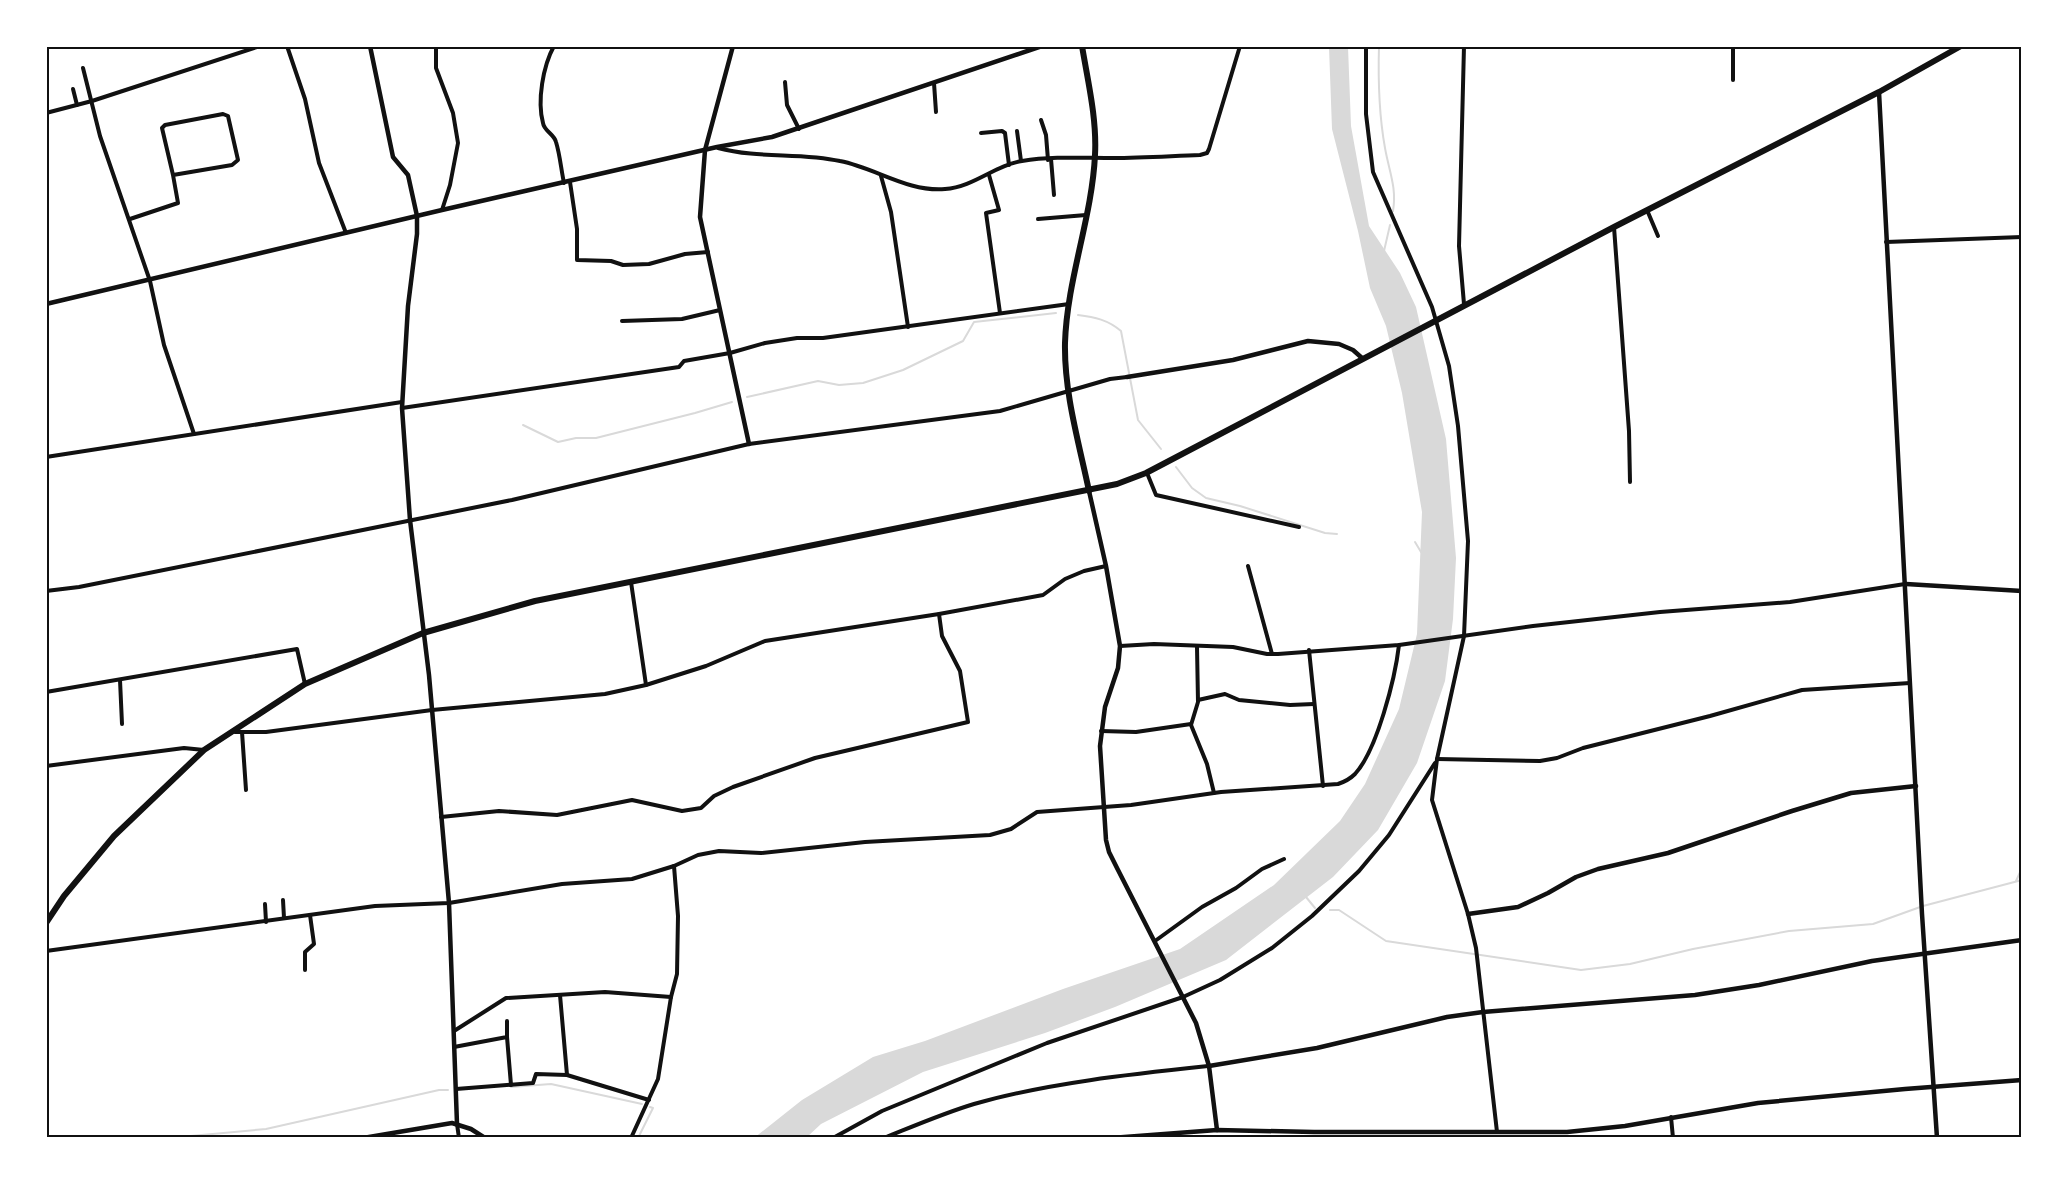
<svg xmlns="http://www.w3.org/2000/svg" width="2068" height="1184" viewBox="0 0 2068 1184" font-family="Figtree,sans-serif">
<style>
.water{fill:#d9d9d9}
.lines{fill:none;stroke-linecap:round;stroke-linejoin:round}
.stream{stroke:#d9d9d9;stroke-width:2}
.minor{stroke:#111;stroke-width:4}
.tertiary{stroke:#111;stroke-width:4.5}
.primary{stroke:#111;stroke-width:6}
.trunk{stroke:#111;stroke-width:6}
.neatline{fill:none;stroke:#111;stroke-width:2}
</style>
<rect width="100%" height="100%" fill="#fff"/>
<polygon class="water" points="1329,47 1348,47 1351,126 1369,226 1400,273 1416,307 1446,439 1456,558 1453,619 1445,681 1417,763 1378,830 1333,877 1226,960 1115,1007 1045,1033 923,1072 821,1124 807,1137 754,1138 802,1100 873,1057 925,1041 1063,989 1180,949 1274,885 1340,821 1365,784 1399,709 1417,634 1422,512 1402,393 1386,326 1370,288 1358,231 1332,129"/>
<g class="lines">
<g class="stream">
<path d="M1379 46C1378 80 1379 115 1385 148 1389 171 1397 188 1393 211"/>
<polyline points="1384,251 1390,225"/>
<path d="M1078 315C1095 317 1108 320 1121 331L1138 420 1161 449"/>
<polyline points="747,397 818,381 839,385 863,383 903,370 963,341 974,322 1056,313"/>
<polyline points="523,425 558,442 576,438 596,438 695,413 732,402"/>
<polyline points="1176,467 1192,488 1206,498 1240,506 1325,533 1337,534"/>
<polyline points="1415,542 1421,552"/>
<polyline points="2016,881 2022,868"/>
<polyline points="1306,897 1315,908"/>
<polyline points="1330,910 1339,910 1386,941 1581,970 1630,964 1693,949 1789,931 1873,924 1923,906 2022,880"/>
<polyline points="511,1087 551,1084 642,1104"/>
<polyline points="169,1138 266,1129 439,1090 448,1090"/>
<polyline points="638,1138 653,1108 650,1107"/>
</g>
<g class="minor">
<polyline points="287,46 305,99 319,163 346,233"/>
<polyline points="436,46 436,68 453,113 458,143 450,185 442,210"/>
<path d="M554 46C543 66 537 101 543 123 544 131 554 134 556 142 560 155 561 169 564 183"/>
<polyline points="1366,46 1366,114 1373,172 1432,307 1449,366 1458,426 1468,541 1464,636 1437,759 1432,800 1468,914 1476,948 1497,1132"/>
<polyline points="1464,46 1459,246 1464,304"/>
<polyline points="83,68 100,136 150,281 164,345 194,434"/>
<polyline points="1733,80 1733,46"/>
<polyline points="785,82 787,105 799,129"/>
<polyline points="934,83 936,112"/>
<polyline points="73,89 77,105"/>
<polyline points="46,113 92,101 260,46"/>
<polyline points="1041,120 1046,135 1048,160"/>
<polyline points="1017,131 1021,161"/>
<polyline points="981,133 1002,131 1005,133 1009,165"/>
<path d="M718 148C759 159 800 152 840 161 876 168 907 192 945 189 974 187 995 165 1022 161 1052 156 1083 158 1113 158 1142 158 1171 156 1200 155L1207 153 1209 149 1240 46"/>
<polyline points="1051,159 1054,195"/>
<polyline points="989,175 999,210 986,213 1000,313"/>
<polyline points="881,176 891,212 908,327"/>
<polyline points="570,182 577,229 577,260 611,261 623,265 649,264 685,254 708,252"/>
<polyline points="1647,210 1658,236"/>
<polyline points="130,219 178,203 173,175 232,165 238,160 228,116 223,114 165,125 162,128 173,175"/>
<polyline points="1038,219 1086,215"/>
<polyline points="1614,227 1629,431 1630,482"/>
<polyline points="1886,242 2022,237"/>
<polyline points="622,321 682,319 720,310"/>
<polyline points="402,408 679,367 684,361 730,353 765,343 797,338 823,338 1069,304"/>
<polyline points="46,457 402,402"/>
<polyline points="1147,473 1156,495 1299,527"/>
<polyline points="1248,566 1272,654"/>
<polyline points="631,582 646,685"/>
<polyline points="46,591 79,587 512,500 749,444 1000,411 1110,379 1127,377"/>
<polyline points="1120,646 1154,644 1233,647 1267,654 1278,654 1399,645 1533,626 1660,612 1790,602 1905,584"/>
<polyline points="1197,647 1198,702 1191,725 1207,764 1214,793"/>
<polyline points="1309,650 1323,786"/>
<polyline points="120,680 122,724"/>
<polyline points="46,692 297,649 305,684"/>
<polyline points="1198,700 1225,694 1239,700 1290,705 1314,704"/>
<polyline points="1101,731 1136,732 1191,724"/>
<polyline points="235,732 266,732 432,710 605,694 646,685 706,666 765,641 939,614 1043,595 1065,579 1084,571 1106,566"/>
<polyline points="242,732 246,790"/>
<polyline points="1437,759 1540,761 1557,758 1583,748 1710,716 1802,690 1910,683"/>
<polyline points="46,766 184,748 204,750"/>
<polyline points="441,817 499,811 557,815 632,800 682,811 701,808 714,796 733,787 815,758 968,722 960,671 942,636 939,614"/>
<polyline points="283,900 284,918"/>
<polyline points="265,904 266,922"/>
<polyline points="1155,941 1202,907 1236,888 1262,869 1284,859"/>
<path d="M46 951 375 906 449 903 562 884 632 879 674 866 698 855 719 851 761 853 865 842 990 835 1011 829 1037 812 1131 805 1221 792 1338 784C1344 782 1350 779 1355 774 1377 750 1395 679 1399 645"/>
<polyline points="305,970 305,952 314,944 310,915"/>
<polyline points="560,995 567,1075"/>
<polyline points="454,1031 506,998 605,992 671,997"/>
<polyline points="507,1037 511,1085"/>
<polyline points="454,1047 507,1037 507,1021"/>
<polyline points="456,1089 533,1083 536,1074 567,1075 649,1100"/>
<polyline points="1671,1117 1673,1138"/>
<polyline points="457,1124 459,1138"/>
<polyline points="631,1138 658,1079 671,997 677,974 678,916 674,866"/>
<polyline points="833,1138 882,1111 1047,1043 1183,997 1220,980 1272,948 1312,916 1359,871 1389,835 1435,763"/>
<path d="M884 1138C914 1126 944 1113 974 1104 1047 1083 1133 1074 1209 1066"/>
</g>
<g class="tertiary">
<polyline points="370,46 393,157 408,175 417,216 417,234 408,306 402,408 410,520 429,675 449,903 457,1124"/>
<polyline points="733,46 705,150 700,217 749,444"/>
<polyline points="1879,92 1922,914 1937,1138"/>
<polyline points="46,304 442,210 717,147 772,137 1042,46"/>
<polyline points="1127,377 1233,360 1308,341 1339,344 1353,350 1362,358"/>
<polyline points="1089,491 1106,566 1120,646 1118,668 1105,707 1100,746 1106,840 1109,852 1117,868 1196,1023 1209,1066 1217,1130"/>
<polyline points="1906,584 2022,591"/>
<polyline points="1468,914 1518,907 1548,893 1576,877 1598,869 1668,853 1792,811 1851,793 1916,786"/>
<polyline points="1209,1066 1317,1048 1447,1017 1483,1012 1695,995 1759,985 1872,961 2022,940"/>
<polyline points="363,1138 452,1123 471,1129 485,1138"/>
<polyline points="1111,1138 1217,1130 1314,1132 1567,1132 1625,1126 1758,1103 1905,1089 2022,1080"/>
</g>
<path class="primary" d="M1082 46C1088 82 1097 119 1095 155 1092 218 1067 279 1065 343 1064 393 1079 443 1089 491"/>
<polyline class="trunk" points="46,923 64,896 114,836 204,750 305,684 423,633 535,601 1117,484 1146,473 1614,227 1879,92 1961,46"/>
</g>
<rect width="2068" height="1184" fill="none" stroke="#ffffff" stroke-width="96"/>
<rect x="48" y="48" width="1972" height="1088" class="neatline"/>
</svg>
